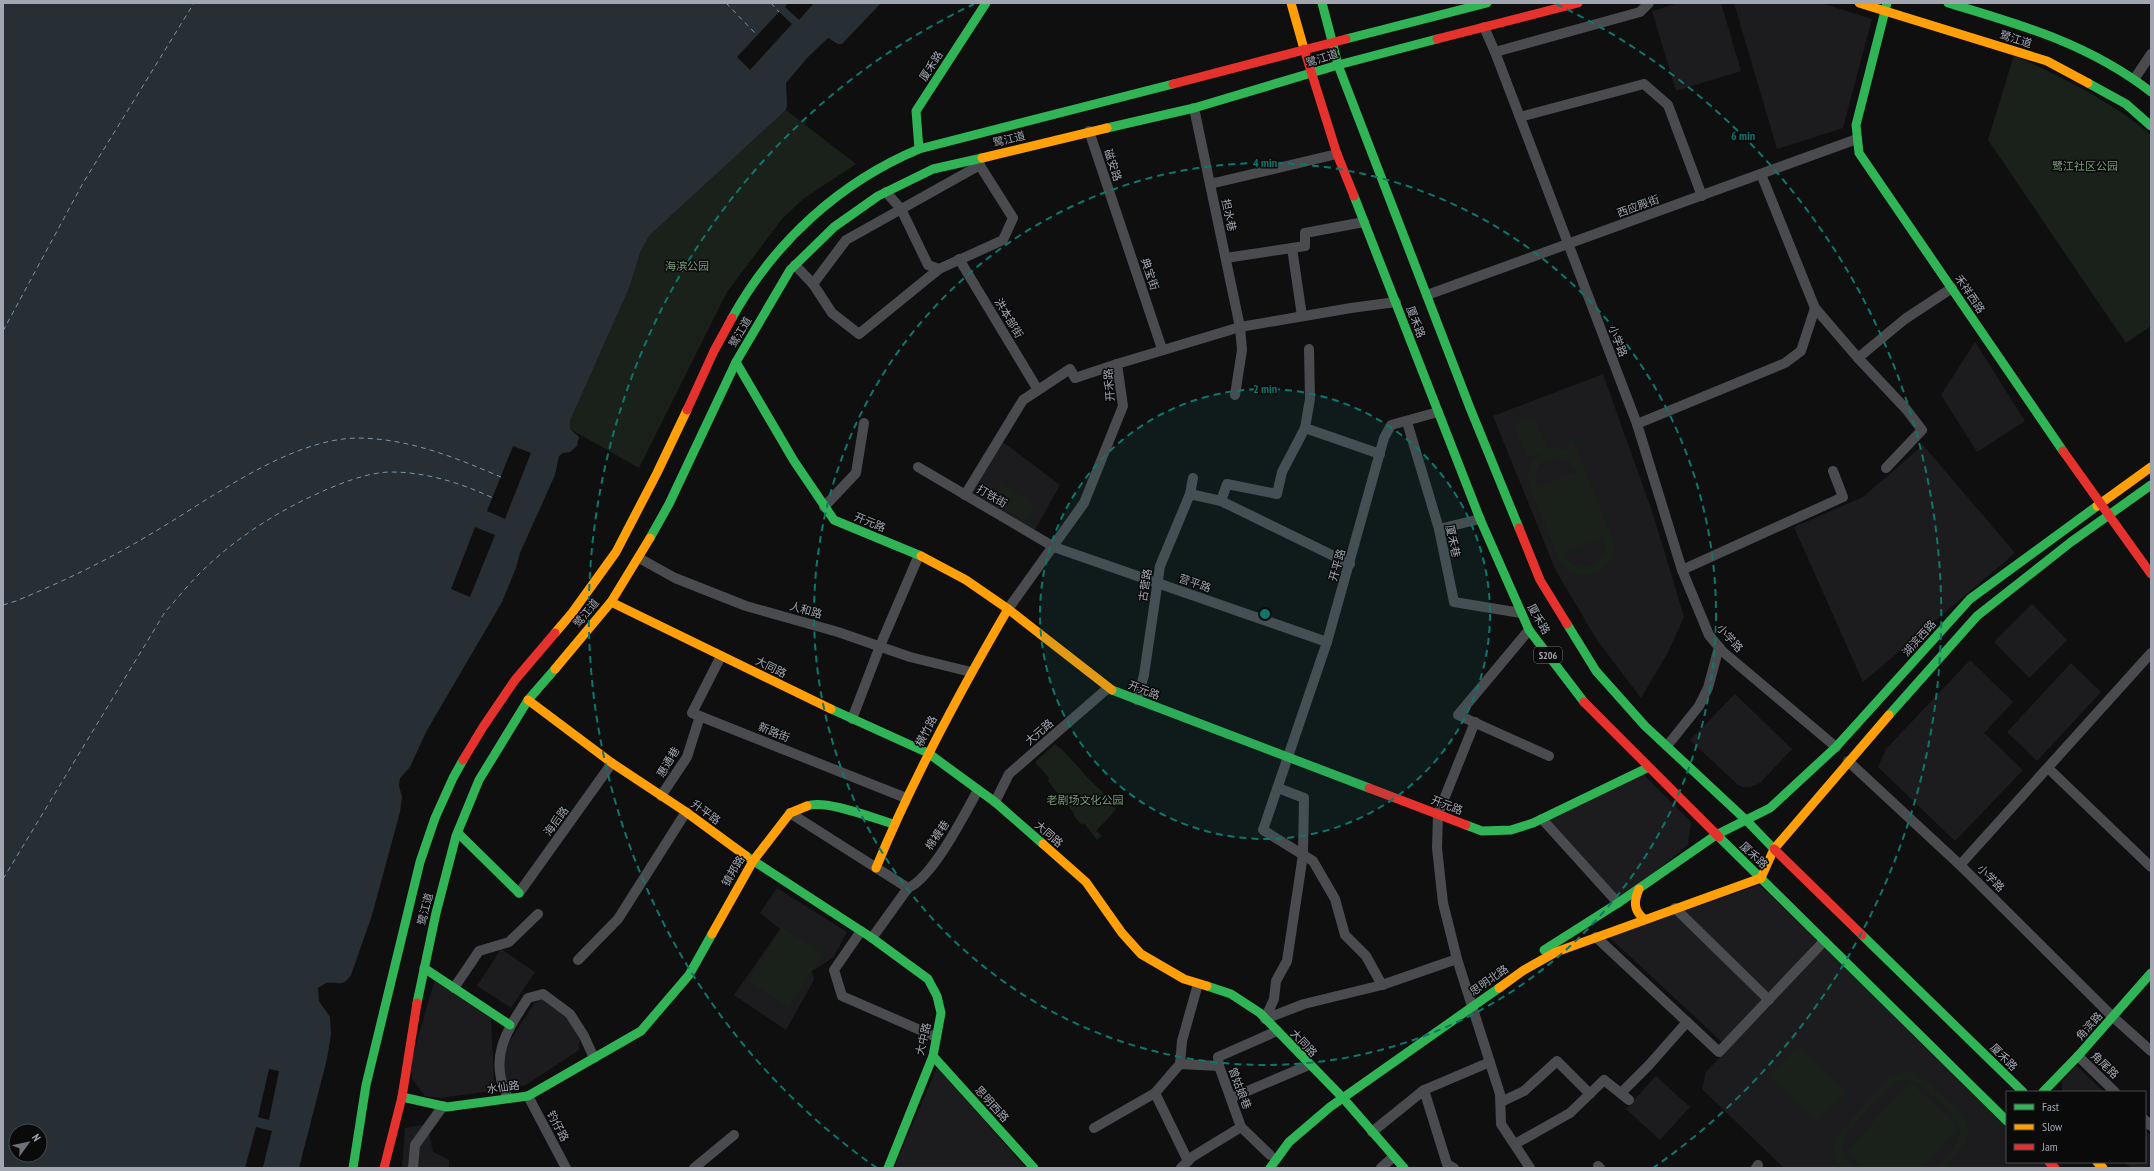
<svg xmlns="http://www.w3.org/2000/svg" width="2154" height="1171" viewBox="0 0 2154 1171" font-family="'PT Sans Narrow','Noto Sans SC',sans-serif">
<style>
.built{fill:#1c1c1e}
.green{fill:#1a201a;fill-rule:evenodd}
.water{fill:#272f34;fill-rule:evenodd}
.pier{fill:#0f0f10}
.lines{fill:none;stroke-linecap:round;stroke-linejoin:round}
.ferry{stroke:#7895ab;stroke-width:1;stroke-dasharray:5 4;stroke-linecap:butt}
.street{stroke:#4a4b4f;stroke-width:10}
.fast{stroke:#30b455;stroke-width:9}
.slow{stroke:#ff9f0a;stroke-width:9}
.jam{stroke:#e5322d;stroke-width:9}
.ring{fill:none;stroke:#0f766e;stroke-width:2;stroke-dasharray:7 5}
.labels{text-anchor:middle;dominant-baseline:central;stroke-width:3;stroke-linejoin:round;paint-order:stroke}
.shield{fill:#0a0a0b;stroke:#74777f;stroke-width:1}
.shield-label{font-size:10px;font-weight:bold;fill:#a1a6b1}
.street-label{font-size:11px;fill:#a1a6b1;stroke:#0a0a0b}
.park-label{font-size:11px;fill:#789b79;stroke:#0a0a0b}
.centre{fill:#0f766e;stroke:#0a0a0b;stroke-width:2}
.ring-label{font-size:12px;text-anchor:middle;font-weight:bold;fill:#0f766e;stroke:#0a0a0b;stroke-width:3;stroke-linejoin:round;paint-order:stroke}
</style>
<rect width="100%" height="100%" fill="#0f0f10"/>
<g class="built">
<polygon points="1679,3 1721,3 1741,71 1676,91 1652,11"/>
<polygon points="1734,3 1821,3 1872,19 1843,128 1777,149"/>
<polygon points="1975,342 2025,421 1977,452 1941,395"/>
<polygon points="1603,374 1653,514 1684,617 1668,652 1641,698 1597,640 1556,571 1493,416"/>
<polygon points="1003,442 1060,485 1035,530 972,493"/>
<polygon points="1923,445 2015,553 1863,682 1794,527 1863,497"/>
<polygon points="2032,604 2067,640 2029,678 1994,642"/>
<polygon points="1970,660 2013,702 1984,733 2023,770 1955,841 1878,767 1886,749"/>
<polygon points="2071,663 2101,692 2037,761 2007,732"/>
<polygon points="1735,694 1792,749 1760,783 1750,787 1743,787 1738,785 1690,740"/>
<polygon points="1643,774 1691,822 1688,845 1616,904 1548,820"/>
<polygon points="1759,885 1818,939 1723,1043 1609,937"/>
<polygon points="777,888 847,932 833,958 812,971 814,980 786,1030 734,995 780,929 760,913"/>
<polygon points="1825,946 2007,1119 2007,1162 2052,1162 2058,1168 1784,1168 1702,1089 1706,1072"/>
<polygon points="501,949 535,972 511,1008 477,986"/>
<polygon points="435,979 491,1017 494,1084 485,1092 440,1098 425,1096 412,1079 412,1058"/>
<polygon points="541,999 571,1021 580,1035 579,1050 526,1085 515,1088 505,1080 503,1051 534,1004"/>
<polygon points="2077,1066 2104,1092 2062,1092 2062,1081"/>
<polygon points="937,1067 1026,1168 894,1168"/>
<polygon points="1656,1076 1690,1107 1660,1140 1626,1109"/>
<polygon points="427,1124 433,1152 449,1160 449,1168 402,1168 405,1128"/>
<polygon points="2145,1130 2151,1136 2151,1168 2131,1168 2124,1162 2145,1162"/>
</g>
<g class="green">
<path d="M2014 55C2062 78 2110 100 2151 135V326L2126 343 1988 140Z"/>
<polygon points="786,110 856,164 803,199 782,219 727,292 639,468 570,429 570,421 630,286 641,250 650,235"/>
<path d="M1534 416 1548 449 1558 448 1568 450 1566 444 1573 440 1612 537C1622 570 1581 589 1560 563L1530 489C1525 474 1529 462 1541 452L1527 458 1514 424ZM1557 457 1569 461 1576 472 1538 487C1532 472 1540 458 1557 457ZM1603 537C1614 564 1574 580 1564 553Z"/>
<polygon points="1001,483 1035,504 1025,521 990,500"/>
<path d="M1055 744C1073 758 1085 778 1103 792L1102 796 1107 804 1116 808 1113 813 1096 831 1102 836 1097 840 1084 823 1082 825 1074 816V813L1048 781 1049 778 1035 762Z"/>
<polygon points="783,928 823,954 788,1007 748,981"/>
<polygon points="1798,1045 1846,1091 1817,1121 1769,1075"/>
<path d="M1904 1071 1912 1072 1921 1077 1961 1113 1967 1122 1969 1132 1966 1142 1945 1168H1935C1943 1159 1959 1147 1960 1134 1961 1119 1927 1088 1914 1082 1910 1080 1904 1079 1899 1081 1888 1084 1854 1124 1846 1135 1839 1149 1845 1159 1855 1168H1842C1833 1159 1831 1147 1837 1136L1889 1077Z"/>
<polygon points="1910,1082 1959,1127 1921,1168 1863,1168 1846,1152"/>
</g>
<path class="water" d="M3 3H881L842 44H838L828 38 808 57 786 83 787 105 786 110 650 235 641 250 630 286 570 421V429L579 437 577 446 570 452 563 453 559 456 555 475 520 553 516 568 502 602 426 732 410 767 400 778 399 786 402 797 400 812 372 915 351 975C343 987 339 982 326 983L318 988 319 1001 330 1017 331 1034 327 1059 299 1168H3ZM16 1131H40V1155H16Z"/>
<g class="pier">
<polygon points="788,3 814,3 799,20 785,7"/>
<polygon points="779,12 792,24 750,70 737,57"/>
<polygon points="513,446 531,453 505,519 487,511"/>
<polygon points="475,527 495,535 470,597 451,589"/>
<polygon points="269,1069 279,1071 269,1120 258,1117"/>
<polygon points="256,1127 272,1131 263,1167 245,1168"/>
</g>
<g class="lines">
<g class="ferry">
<polyline points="726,3 757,35"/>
<polyline points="771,3 779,12"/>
<polyline points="3,331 83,183 194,3"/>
<path d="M3 605 16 601C62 582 106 561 149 535 208 501 289 438 359 438 410 439 454 457 501 477"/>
<path d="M3 879 165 612C176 600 187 586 199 574 234 539 276 512 321 492 341 483 369 472 391 472 426 472 461 483 493 498"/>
</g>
<g class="street">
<polyline points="1649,3 1640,12 1495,52 1637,424 1682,570 1709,635 1722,651 1836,747"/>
<polyline points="1484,27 1495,52"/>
<polyline points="2135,78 2151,54"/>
<polyline points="1194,108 1240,327 1242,350 1235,395"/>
<polyline points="1520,117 1644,84 1668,105 1702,196"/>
<polyline points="1089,131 1162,349"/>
<polyline points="1210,184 1337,154"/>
<polyline points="886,192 901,209 928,265 939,269 1003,240 1013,218 977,161"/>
<polyline points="1292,248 1302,316"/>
<polyline points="1226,258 1305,246 1305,233 1364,222"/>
<polyline points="959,259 1038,390"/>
<polyline points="795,265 813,284"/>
<polyline points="939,269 859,334 832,313 813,284 846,240 980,165"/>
<polyline points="1427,295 1857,139"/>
<polyline points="1815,308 1858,358 1906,409 1922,430 1886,468"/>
<polyline points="1858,358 1905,319 1952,288"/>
<polyline points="1407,422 1439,529 1454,602 1521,613"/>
<polyline points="1637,424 1785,363 1801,351 1815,308 1761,174"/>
<polyline points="1305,428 1380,454"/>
<polyline points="918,467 1054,547 1327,642"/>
<polyline points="1190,494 1221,501 1350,564"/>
<polyline points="965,495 1023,400 1070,369 1075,378 1117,364"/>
<polyline points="1221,501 1227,484 1277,494 1282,472 1305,428 1310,399 1309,349"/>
<polyline points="824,507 856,473 864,423"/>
<polyline points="1439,529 1480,519"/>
<polyline points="639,558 675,578 746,606 838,632 910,657 971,672"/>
<polyline points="1682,570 1843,497 1833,471"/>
<polyline points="1008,609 1084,503 1123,406 1117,364 1240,327 1351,308 1396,302"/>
<polyline points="1529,630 1458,715 1549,756"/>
<polyline points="721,656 692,713 906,798"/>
<polyline points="1137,700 1144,675 1160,566 1190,494 1193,478"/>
<polyline points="852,719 880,646 919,555"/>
<polyline points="1475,722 1438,814 1437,848 1443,903 1457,959 1500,1094 1501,1124 1530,1168"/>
<polyline points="1667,746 1699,706 1708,688 1719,647"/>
<polyline points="1848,761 1960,865 2113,1017 2151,1051"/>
<polyline points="2048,768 2151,867"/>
<polyline points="661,796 687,757 700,716"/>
<polyline points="995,802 1009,774 1108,688"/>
<polyline points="790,813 908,888 872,938"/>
<polyline points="1542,819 1618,903"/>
<polyline points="1960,865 2151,653"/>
<path d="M908 888C933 877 964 815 978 790"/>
<polyline points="519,893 612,763"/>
<polyline points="1675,908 1769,1000"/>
<polyline points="861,931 834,970 842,996 936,1037"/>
<polyline points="1596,937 1687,1022 1649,1065 1621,1093"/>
<polyline points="578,960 618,919 686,812"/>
<polyline points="1382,985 1366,956 1345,935 1335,899 1313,861 1263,830 1327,642 1384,438 1391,425 1438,412"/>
<polyline points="454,988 479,951 509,942 538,914"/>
<polyline points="1265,1019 1274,999 1276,981 1287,961 1303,855 1304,798 1278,788"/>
<polyline points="1265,1019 1304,1004 1382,985 1457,959"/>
<polyline points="1687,1022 1719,1052 1824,941"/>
<polyline points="2078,1056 2115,1092"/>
<polyline points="1180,1064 1219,1066"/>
<polyline points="1424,1090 1447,1164 1454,1168"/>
<polyline points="1155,1093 1188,1161"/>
<polyline points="528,1096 566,1168"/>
<path d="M508 1098C488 1058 506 1032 528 998L543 994 570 1014 584 1036 594 1058"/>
<polyline points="1231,1098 1309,1065"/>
<polyline points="1501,1102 1524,1091 1557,1061 1590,1094"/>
<polyline points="2145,1120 2151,1126"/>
<polyline points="1094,1128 1155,1093 1180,1064 1182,1041 1198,984"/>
<polyline points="1372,1132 1424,1090 1490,1062"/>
<polyline points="1515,1144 1570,1113 1604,1080 1629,1100"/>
<polyline points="1270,1155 1241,1127 1219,1066 1218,1057 1277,1031"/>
<polyline points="1598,1166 1600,1168"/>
<polyline points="413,1168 415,1145 443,1106"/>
<polyline points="694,1168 734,1135"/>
<polyline points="1181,1168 1192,1157 1241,1127"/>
<polyline points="1381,1168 1393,1157"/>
<polyline points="1756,1168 1758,1165"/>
</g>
<g class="fast">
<polyline points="1322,3 1332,41"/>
<polyline points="1887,3 1856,125 1859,153 2063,451"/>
<path d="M1948 3C2022 25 2089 44 2151 92"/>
<polyline points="1346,39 1487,3"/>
<polyline points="1332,41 1338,65 1470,408 1519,528"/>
<polyline points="2088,83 2126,104 2151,126"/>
<polyline points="1107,128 1194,108 1338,65 1437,39"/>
<polyline points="919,149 916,111 986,3"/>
<polyline points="1354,196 1480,519 1529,630 1584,702"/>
<path d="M732 318C774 242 840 182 919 149L1173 84"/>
<polyline points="736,362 794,461 834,520 921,556"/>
<polyline points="650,538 669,504 736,362 790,270 834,227 878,196 933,169 982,158"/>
<polyline points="1567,624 1596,671 1645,726 1747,821 1774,849"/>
<polyline points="1112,690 1369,788"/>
<polyline points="831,709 928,753 995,802 1043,844"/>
<polyline points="1889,715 1977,616 2071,542 2151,485"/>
<path d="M807 806C825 799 873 818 893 824"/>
<polyline points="1466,825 1482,831 1511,830 1533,823 1647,768"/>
<polyline points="458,833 519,893"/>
<polyline points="1716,835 1770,808 1836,747 1970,599 2097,506"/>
<polyline points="1719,837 2007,1121"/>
<polyline points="746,856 872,938 928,979 937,996 941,1013 933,1056 888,1168"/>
<polyline points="1862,935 2023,1092"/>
<polyline points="1544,950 1618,903 1716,835"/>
<polyline points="424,968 510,1025"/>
<polyline points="1207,986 1231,994 1260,1013 1343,1098 1404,1168"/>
<polyline points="417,1003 436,913 456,836 479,780 528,700 555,669"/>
<polyline points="933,1056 1034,1168"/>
<polyline points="2043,1092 2078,1056 2151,973"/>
<polyline points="402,1097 447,1107 528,1096 641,1031 689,975 712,934"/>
<polyline points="353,1168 366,1085 420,862 435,818 453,778 463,760"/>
<polyline points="1270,1168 1289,1142 1330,1107 1499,988"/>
</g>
<g class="slow">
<polyline points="1291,3 1304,49"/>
<polyline points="1859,3 2047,61 2088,83"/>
<polyline points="982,158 1107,128"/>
<polyline points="2097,506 2151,467"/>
<polyline points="921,556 966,580 1008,609 1112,690"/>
<polyline points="611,602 831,709"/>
<polyline points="555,633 572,613 616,552 657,473 687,410"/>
<polyline points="555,669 611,602 650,538"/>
<polyline points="528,700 612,763 686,812 746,856"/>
<polyline points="1043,844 1086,882 1122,933 1141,954 1184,979 1207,986"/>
<path d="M876 868C913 778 959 693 1008 609"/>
<polyline points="1761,878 1774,849 1889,715"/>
<path d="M1639 889C1634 901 1633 910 1644 919"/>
<polyline points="712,934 753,861 790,813 807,806"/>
<polyline points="1499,988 1524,970 1556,952 1761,878"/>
<polyline points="2097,1162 2103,1168"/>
</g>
<g class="jam">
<polyline points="1437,39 1578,3"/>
<polyline points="1304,49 1337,154 1354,196"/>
<polyline points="1173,84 1346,39"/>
<polyline points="687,410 714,351 732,318"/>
<polyline points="2063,451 2151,574"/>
<polyline points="1519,528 1540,580 1567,624"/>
<polyline points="1584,702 1719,837"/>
<polyline points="463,760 483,727 515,680 555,633"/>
<polyline points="1369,788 1466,825"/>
<polyline points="1774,849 1862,935"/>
<polyline points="2049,1162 2055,1168"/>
<polyline points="384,1168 402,1097 417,1003"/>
</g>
</g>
<circle cx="1265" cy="614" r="225" fill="#0f766e" fill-opacity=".12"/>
<g class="ring">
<circle cx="1265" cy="614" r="225"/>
<circle cx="1265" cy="614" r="451"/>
<path d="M877 1168A676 676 0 0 1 974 4M1556 4A676 676 0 0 1 1653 1168"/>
</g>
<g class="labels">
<rect class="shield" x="1534" y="647" width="28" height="16" rx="3"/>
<g class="shield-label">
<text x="1548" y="655">S206</text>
</g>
<g class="street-label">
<text transform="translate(2016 39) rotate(17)">鹭江道</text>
<text transform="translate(1322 58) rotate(-18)">鹭江道</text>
<text transform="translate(931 66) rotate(-57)">厦禾路</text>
<text transform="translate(1009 139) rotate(-14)">鹭江道</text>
<text transform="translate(1113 165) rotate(72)">磁安路</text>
<text transform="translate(1638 206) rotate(-20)">西应殿街</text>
<text transform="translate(1229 215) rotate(78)">担水巷</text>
<text transform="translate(1150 274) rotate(72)">典宝街</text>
<text transform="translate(1970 294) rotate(56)">禾祥西路</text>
<text transform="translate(1009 318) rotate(59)">洪本部街</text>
<text transform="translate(1416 322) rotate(69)">厦禾路</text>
<text transform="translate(740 332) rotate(-60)">鹭江道</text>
<text transform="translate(1618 341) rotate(69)">小学路</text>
<text transform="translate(1109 385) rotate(-94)">开禾路</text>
<text transform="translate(992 496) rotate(30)">打铁街</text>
<text transform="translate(870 522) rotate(22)">开元路</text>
<text transform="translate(1453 541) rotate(78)">厦禾巷</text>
<text transform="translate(1337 565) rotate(-74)">开平路</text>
<text transform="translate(1195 583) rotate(19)">营平路</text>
<text transform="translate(1145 585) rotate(-81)">古营路</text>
<text transform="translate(806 610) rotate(16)">人和路</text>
<text transform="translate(586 613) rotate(-50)">鹭江道</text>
<text transform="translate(1539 619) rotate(60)">厦禾路</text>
<text transform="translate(1730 638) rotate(48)">小学路</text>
<text transform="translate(1919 638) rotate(-48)">湖滨西路</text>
<text transform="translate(771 667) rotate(26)">大同路</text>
<text transform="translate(1144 690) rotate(21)">开元路</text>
<text transform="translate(926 731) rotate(-62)">横竹路</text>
<text transform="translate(774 732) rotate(22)">新路街</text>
<text transform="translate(1039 732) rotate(-41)">大元路</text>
<text transform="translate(668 762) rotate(-59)">惠通巷</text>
<text transform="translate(1447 805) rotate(21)">开元路</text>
<text transform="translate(706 812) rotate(36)">升平路</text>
<text transform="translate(556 821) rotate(-54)">海后路</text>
<text transform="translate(1049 834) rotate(41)">大同路</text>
<text transform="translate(937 835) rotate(-56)">棉襪巷</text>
<text transform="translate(1754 855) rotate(43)">厦禾路</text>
<text transform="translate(733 871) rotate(-59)">镇邦路</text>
<text transform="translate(1991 878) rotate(45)">小学路</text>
<text transform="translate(425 909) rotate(-76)">鹭江道</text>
<text transform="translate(1489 980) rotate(-35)">思明北路</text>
<text transform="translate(2089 1026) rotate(-48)">角滨路</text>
<text transform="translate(923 1039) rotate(-77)">大中路</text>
<text transform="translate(1304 1043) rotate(47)">大同路</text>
<text transform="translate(2004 1057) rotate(45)">厦禾路</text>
<text transform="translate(2105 1065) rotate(44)">角尾路</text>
<text transform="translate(503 1087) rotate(-8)">水仙路</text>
<text transform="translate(1240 1088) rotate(69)">曾姑娘巷</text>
<text transform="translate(992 1104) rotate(48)">思明西路</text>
<text transform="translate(558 1126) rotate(62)">钓仔路</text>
</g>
<g class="park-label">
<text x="2085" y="166">鹭江社区公园</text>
<text x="687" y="266">海滨公园</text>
<text x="1085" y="800">老剧场文化公园</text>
</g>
</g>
<circle cx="1265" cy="614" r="6" class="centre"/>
<g class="ring-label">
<text x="1743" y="140">6 min</text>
<text x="1265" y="167">4 min</text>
<text x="1265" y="393">2 min</text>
</g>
<rect width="2154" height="1171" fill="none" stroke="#a1a6b1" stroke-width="8"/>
<rect x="2006" y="1091" width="140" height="72" fill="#0a0a0b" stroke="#46484d"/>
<rect x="2014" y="1104" width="20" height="6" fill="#30b455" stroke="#46484d"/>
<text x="2042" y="1111" font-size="12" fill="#a1a6b1">Fast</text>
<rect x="2014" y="1124" width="20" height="6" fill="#ff9f0a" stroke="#46484d"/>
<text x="2042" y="1131" font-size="12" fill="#a1a6b1">Slow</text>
<rect x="2014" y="1144" width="20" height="6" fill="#e5322d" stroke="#46484d"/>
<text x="2042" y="1151" font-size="12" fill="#a1a6b1">Jam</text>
<g transform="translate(28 1143) rotate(57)"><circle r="19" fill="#0a0a0b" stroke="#46484d"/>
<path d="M0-3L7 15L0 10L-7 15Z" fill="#6e7179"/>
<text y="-6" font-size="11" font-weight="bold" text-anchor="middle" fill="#a1a6b1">N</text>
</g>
</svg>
